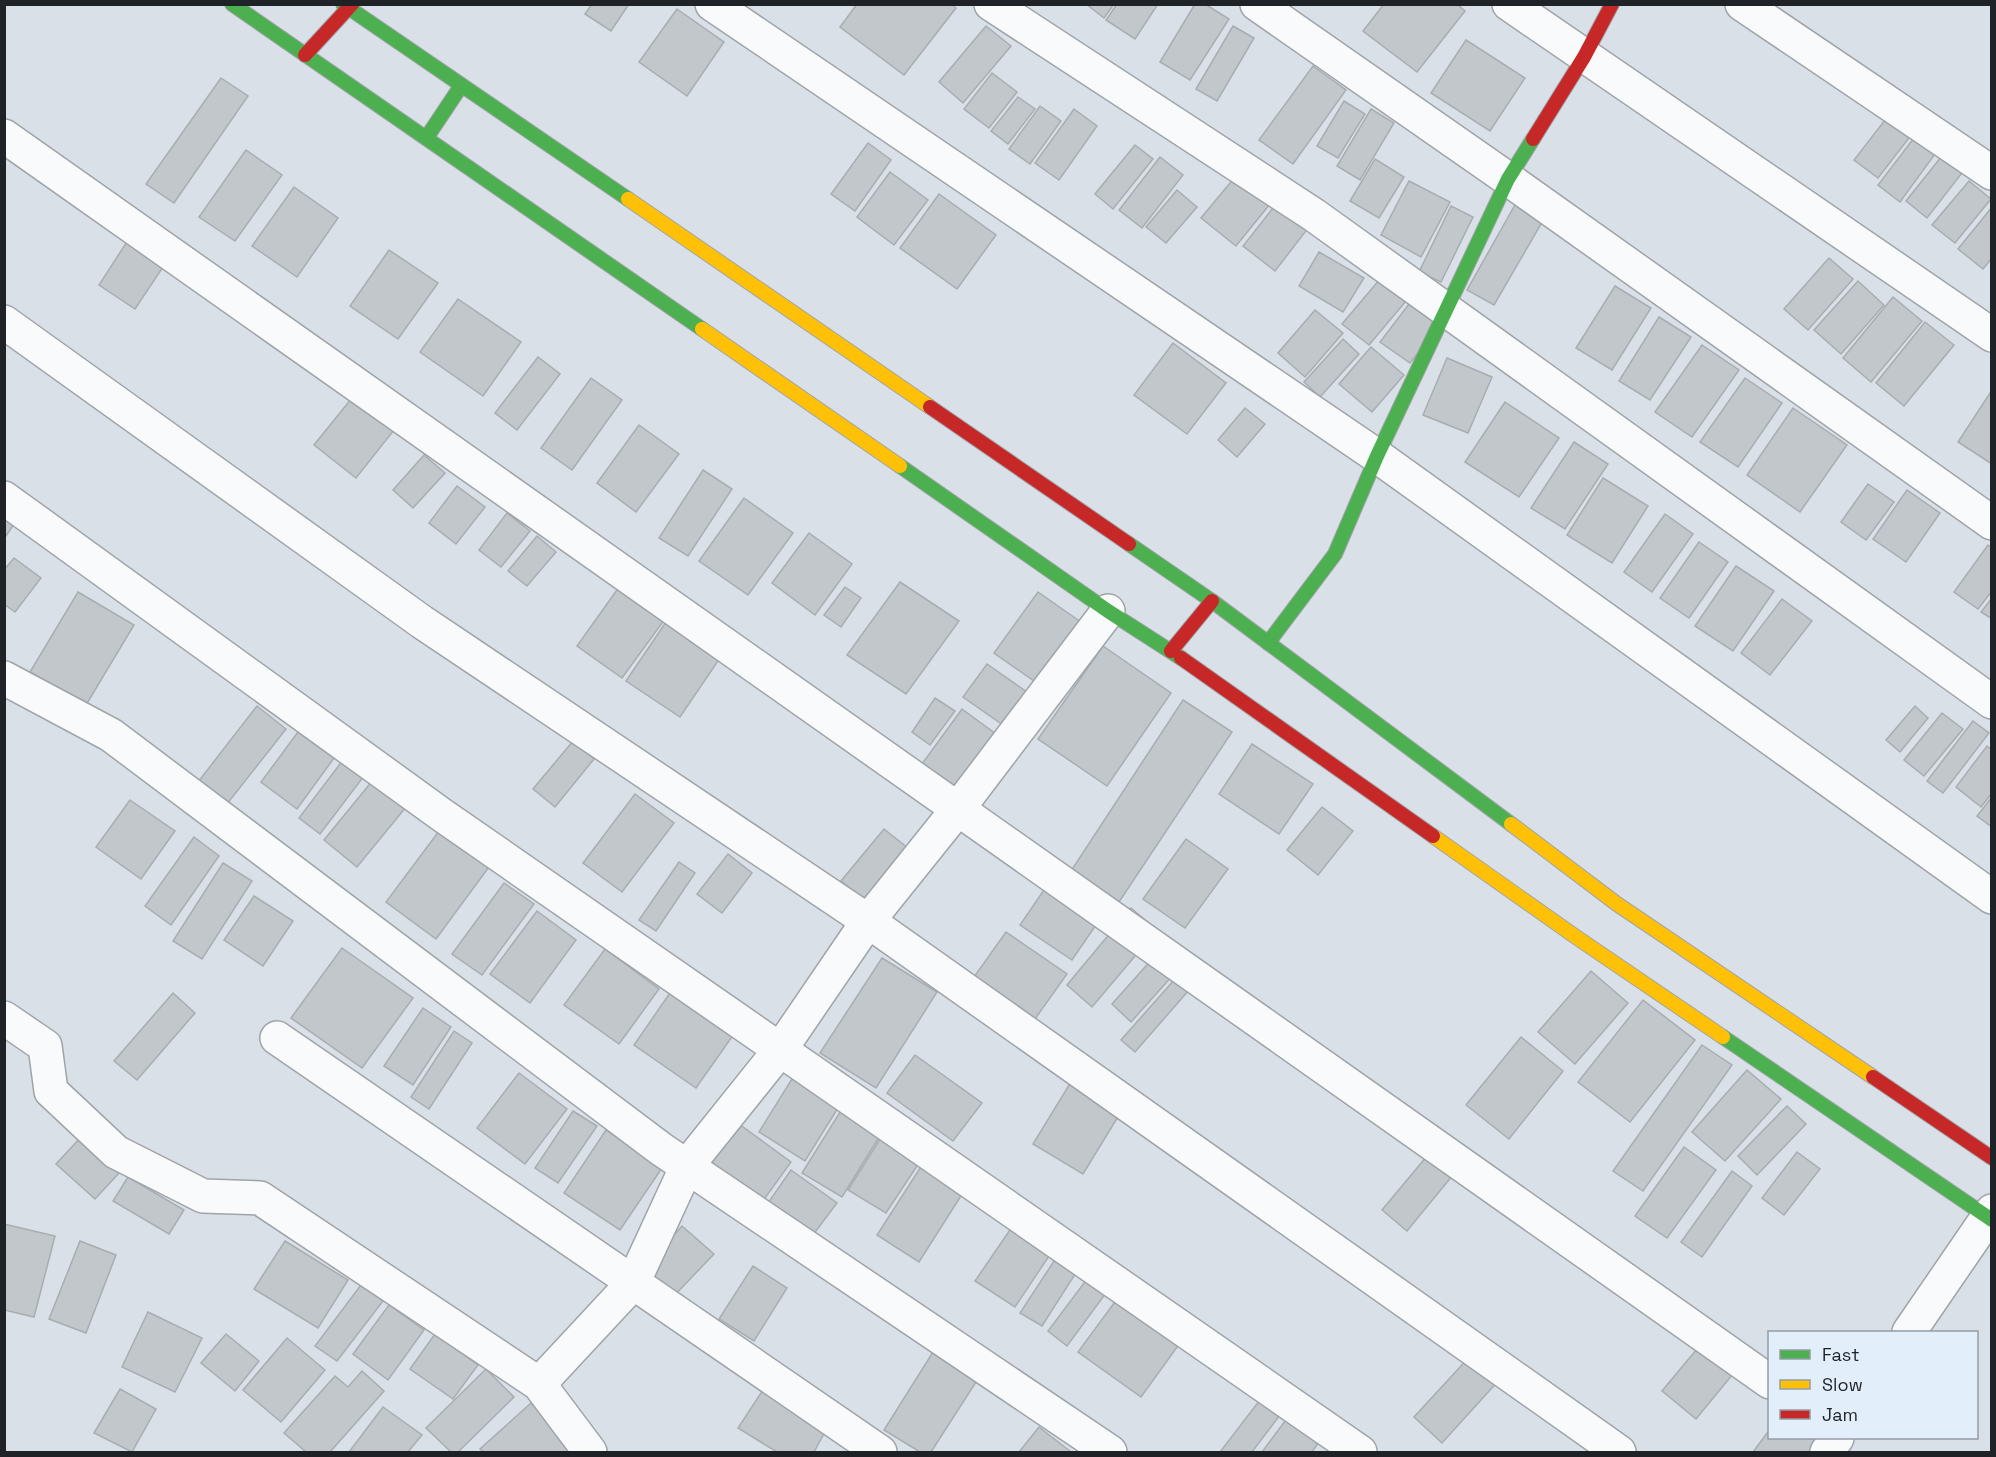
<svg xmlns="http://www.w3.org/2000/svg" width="1996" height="1457" viewBox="0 0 1996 1457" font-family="'Space Grotesk',sans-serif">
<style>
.building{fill:#c2c7cc;stroke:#a8adb2;stroke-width:1.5}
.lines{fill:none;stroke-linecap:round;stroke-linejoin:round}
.street-casing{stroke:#9fa4a9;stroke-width:36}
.fast-casing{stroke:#9fa4a9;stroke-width:16}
.slow-casing{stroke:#9fa4a9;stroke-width:16}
.jam-casing{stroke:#9fa4a9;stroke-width:16}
.street{stroke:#f9fafb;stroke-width:33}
.fast{stroke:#4caf50;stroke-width:14}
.slow{stroke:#ffc107;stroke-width:14}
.jam{stroke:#c62828;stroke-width:14}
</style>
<rect width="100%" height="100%" fill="#dae0e7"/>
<g class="building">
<polygon points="592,4 629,4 611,31 585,14"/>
<polygon points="857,4 951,4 956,8 904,75 840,27"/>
<polygon points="1086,4 1114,4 1104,18"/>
<polygon points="1117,4 1158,4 1135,39 1106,20"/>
<polygon points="1195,4 1205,4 1229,19 1190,80 1160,62"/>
<polygon points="1384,4 1457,4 1465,11 1417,72 1363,31"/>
<polygon points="677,9 724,42 687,96 639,62"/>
<polygon points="986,26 1011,46 963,103 939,82"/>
<polygon points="1233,26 1254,38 1217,101 1196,89"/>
<polygon points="1466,40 1525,78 1490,131 1431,93"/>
<polygon points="1313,66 1346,90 1293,164 1259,140"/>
<polygon points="992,73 1017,92 989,128 964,109"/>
<polygon points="221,78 248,96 174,203 146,184"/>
<polygon points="1018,97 1035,109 1008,144 991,131"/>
<polygon points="1344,101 1365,114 1338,158 1317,146"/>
<polygon points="1040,106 1061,121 1030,164 1009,149"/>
<polygon points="1074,109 1097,126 1059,180 1035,163"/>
<polygon points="1371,109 1394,123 1360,180 1337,166"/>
<polygon points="1885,120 1909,138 1878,178 1854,160"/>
<polygon points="1917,134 1938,150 1900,202 1878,185"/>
<polygon points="868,143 891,160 855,211 831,194"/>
<polygon points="1135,145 1153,159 1113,209 1095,194"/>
<polygon points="246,150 282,175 235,241 199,217"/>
<polygon points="1160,157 1183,175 1142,228 1119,210"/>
<polygon points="1941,157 1962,173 1927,218 1906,201"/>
<polygon points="1375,159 1404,177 1379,218 1350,201"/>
<polygon points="890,172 928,200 894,245 857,217"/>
<polygon points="1235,177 1270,204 1236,246 1201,218"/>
<polygon points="1409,181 1450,202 1421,257 1381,235"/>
<polygon points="1969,181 1991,199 1955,243 1932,225"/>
<polygon points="294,187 338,218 297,277 252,246"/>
<polygon points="1177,190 1197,207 1166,243 1146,227"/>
<polygon points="939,194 996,235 957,289 900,248"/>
<polygon points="1520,196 1548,212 1494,305 1467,290"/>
<polygon points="1277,203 1309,227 1275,271 1243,246"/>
<polygon points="1451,206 1473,217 1441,282 1419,272"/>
<polygon points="1992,207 1992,258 1983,269 1958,249"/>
<polygon points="132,234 169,258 135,309 99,285"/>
<polygon points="389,250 438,283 398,339 350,306"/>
<polygon points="1319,252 1364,278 1343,312 1299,286"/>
<polygon points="1829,258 1853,279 1808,330 1784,309"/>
<polygon points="1380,279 1406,301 1369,345 1342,324"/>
<polygon points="1858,281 1884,305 1841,354 1814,330"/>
<polygon points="1615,286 1651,308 1612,370 1576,348"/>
<polygon points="1893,297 1922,321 1871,382 1843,358"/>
<polygon points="458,299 521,342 483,396 420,352"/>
<polygon points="1409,304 1439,326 1410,363 1380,342"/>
<polygon points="1315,310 1343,333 1305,377 1278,353"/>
<polygon points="1659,317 1691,337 1650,400 1619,381"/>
<polygon points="1925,322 1954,345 1904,406 1876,383"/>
<polygon points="1343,339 1359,354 1320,397 1304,382"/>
<polygon points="1173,343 1226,383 1187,434 1134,395"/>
<polygon points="1702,345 1739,370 1692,437 1655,412"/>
<polygon points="1371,347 1404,375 1372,412 1339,384"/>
<polygon points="538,357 560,374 517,430 495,413"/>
<polygon points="1447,358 1492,377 1468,433 1423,415"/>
<polygon points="591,378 622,400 572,470 541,448"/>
<polygon points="1745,378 1782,403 1738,467 1700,442"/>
<polygon points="1992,390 1992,464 1958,442"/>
<polygon points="356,393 398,425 356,478 314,445"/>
<polygon points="1505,402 1559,438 1519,497 1465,462"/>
<polygon points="1245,408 1265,424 1237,457 1218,440"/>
<polygon points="1793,408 1847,445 1800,512 1747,475"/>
<polygon points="639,425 679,454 636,512 597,483"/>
<polygon points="1574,442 1608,464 1565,529 1531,508"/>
<polygon points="424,455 445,473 413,508 393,490"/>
<polygon points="703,470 732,489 688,556 659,538"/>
<polygon points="1603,478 1648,506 1612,563 1567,535"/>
<polygon points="1868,484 1894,502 1866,540 1841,522"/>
<polygon points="457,486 485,507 456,544 429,523"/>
<polygon points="1907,490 1940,513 1906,562 1873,539"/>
<polygon points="744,498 793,533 748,595 699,561"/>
<polygon points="4,510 18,518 4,539"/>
<polygon points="507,513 530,531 501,567 479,550"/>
<polygon points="1665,514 1693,534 1652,592 1624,572"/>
<polygon points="809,533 852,564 815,615 772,583"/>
<polygon points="537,536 556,552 527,586 508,571"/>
<polygon points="1699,542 1728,562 1689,618 1660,598"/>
<polygon points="1988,545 1992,548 1992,591 1978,609 1954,592"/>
<polygon points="14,558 41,578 15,612 4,604 4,570"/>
<polygon points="1736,566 1774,591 1733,651 1695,626"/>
<polygon points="900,582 959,621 906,694 847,655"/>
<polygon points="619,587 665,619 622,678 577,646"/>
<polygon points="845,587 861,598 841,627 824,615"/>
<polygon points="78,592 134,625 86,705 30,672"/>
<polygon points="1038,592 1085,625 1041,686 994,653"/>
<polygon points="1992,598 1992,619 1981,612"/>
<polygon points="1782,599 1812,621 1770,675 1741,653"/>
<polygon points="668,619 722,655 680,717 626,681"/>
<polygon points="1103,646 1171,693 1107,786 1038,739"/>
<polygon points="987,664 1034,697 1010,730 963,697"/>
<polygon points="935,698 955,711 930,745 912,732"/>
<polygon points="1183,700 1232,732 1119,902 1071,871"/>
<polygon points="257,706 286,729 227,804 198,782"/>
<polygon points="1915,706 1928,718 1900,752 1886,740"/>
<polygon points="962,709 1004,740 960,798 919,768"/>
<polygon points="1942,713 1963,729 1924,776 1904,760"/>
<polygon points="1973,721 1989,733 1943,793 1927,781"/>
<polygon points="298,732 334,758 297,809 261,782"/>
<polygon points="573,741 594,759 555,807 533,789"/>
<polygon points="1252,744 1313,784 1279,834 1219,794"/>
<polygon points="1987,746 1992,750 1992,793 1981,807 1956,787"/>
<polygon points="343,760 364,776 320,834 299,818"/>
<polygon points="373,780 406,807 357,867 324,840"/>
<polygon points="635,794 674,823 622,892 583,863"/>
<polygon points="1992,797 1992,827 1977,816"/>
<polygon points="130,800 175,831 141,879 96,847"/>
<polygon points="1322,807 1353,831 1318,875 1287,850"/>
<polygon points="884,829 908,848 865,901 841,881"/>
<polygon points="439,831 489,867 436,939 386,902"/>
<polygon points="194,837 219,856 171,925 145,906"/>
<polygon points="1186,839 1228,869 1185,928 1143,899"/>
<polygon points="728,854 752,873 722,913 697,894"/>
<polygon points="679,862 695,873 656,931 639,920"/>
<polygon points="223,863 252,881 202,959 173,941"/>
<polygon points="504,883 534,904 482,975 452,954"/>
<polygon points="1046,887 1098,922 1072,960 1020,925"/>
<polygon points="254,896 293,921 263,966 224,940"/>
<polygon points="1131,908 1157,930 1092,1007 1067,985"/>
<polygon points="537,911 576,940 530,1003 490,974"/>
<polygon points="1006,932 1067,974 1025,1033 964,991"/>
<polygon points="1170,939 1190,956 1131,1022 1112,1004"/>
<polygon points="342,948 413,998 362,1068 291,1018"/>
<polygon points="605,949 659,989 619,1044 564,1005"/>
<polygon points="882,958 937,992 876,1088 820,1053"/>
<polygon points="1190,962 1203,974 1135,1052 1121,1040"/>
<polygon points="1591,971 1628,1003 1575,1064 1538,1032"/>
<polygon points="672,990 734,1034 696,1088 634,1045"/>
<polygon points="173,993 195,1013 137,1080 114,1061"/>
<polygon points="1643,1000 1695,1040 1630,1122 1578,1082"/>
<polygon points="423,1008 451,1027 413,1085 384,1066"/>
<polygon points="454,1031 472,1043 429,1109 411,1097"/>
<polygon points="1521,1037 1563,1071 1509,1139 1466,1105"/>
<polygon points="1702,1045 1732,1065 1643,1191 1613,1171"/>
<polygon points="915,1055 982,1103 953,1141 887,1093"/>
<polygon points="1747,1070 1781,1099 1725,1161 1692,1132"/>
<polygon points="519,1073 567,1109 525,1164 477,1128"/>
<polygon points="795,1074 841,1103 805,1161 759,1132"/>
<polygon points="1074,1077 1124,1107 1083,1174 1033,1144"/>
<polygon points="1787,1106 1806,1124 1757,1175 1738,1156"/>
<polygon points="842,1109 881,1134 842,1197 802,1173"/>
<polygon points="573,1111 597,1126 558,1183 535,1168"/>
<polygon points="739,1124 791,1162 760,1205 703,1166"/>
<polygon points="606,1130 662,1168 620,1230 564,1193"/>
<polygon points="81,1137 120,1172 95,1199 56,1164"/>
<polygon points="880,1139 919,1163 886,1213 848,1190"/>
<polygon points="1684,1147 1716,1170 1667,1238 1635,1216"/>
<polygon points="1432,1150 1457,1170 1407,1231 1382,1210"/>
<polygon points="1797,1152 1820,1169 1784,1215 1762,1198"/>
<polygon points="924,1162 966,1188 919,1262 877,1235"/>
<polygon points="791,1170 837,1203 813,1235 768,1203"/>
<polygon points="1732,1171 1752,1186 1702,1257 1681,1242"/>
<polygon points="128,1177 184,1210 169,1234 113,1201"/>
<polygon points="4,1224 55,1236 34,1317 4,1310"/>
<polygon points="1014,1224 1053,1250 1015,1307 975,1281"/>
<polygon points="682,1226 714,1254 671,1299 644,1269"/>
<polygon points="80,1241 116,1255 86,1333 49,1319"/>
<polygon points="285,1241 348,1280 318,1328 254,1289"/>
<polygon points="1058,1255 1079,1268 1042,1326 1020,1313"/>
<polygon points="753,1266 787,1288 754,1341 719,1319"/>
<polygon points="1090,1275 1109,1289 1067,1346 1048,1331"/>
<polygon points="361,1285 383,1301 337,1361 315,1346"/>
<polygon points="1120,1295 1183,1339 1141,1397 1078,1352"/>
<polygon points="389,1305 424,1330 388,1380 353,1354"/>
<polygon points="148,1312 202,1338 175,1392 122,1367"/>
<polygon points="1712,1331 1746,1358 1696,1419 1662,1391"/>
<polygon points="226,1334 259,1361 235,1391 201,1363"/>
<polygon points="435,1334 478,1365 453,1399 410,1369"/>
<polygon points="287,1338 325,1370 281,1422 243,1390"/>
<polygon points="933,1352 978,1379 931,1452 920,1452 884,1430"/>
<polygon points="1472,1354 1500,1379 1442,1443 1414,1417"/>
<polygon points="486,1369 514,1397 458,1452 451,1452 426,1428"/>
<polygon points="362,1371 384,1391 330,1452 306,1452 284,1433 335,1376 348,1387"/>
<polygon points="120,1389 156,1409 132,1452 94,1433"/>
<polygon points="763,1390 827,1428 814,1452 777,1452 738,1428"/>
<polygon points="1263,1396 1283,1411 1252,1452 1220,1452"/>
<polygon points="531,1403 577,1452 484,1452 480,1449"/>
<polygon points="383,1407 422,1435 408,1452 349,1452"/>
<polygon points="1288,1417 1321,1439 1312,1452 1262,1452"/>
<polygon points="1039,1427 1071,1452 1019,1452"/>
<polygon points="1770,1429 1770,1438 1825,1438 1814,1452 1753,1452"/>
</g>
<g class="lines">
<defs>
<g id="street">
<polyline points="712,4 1377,456 1992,897"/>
<polyline points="991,4 1314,215 1992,702"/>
<polyline points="1257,4 1508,179 1992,523"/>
<polyline points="1509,4 1992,335"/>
<polyline points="1742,4 1992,173"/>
<polyline points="4,136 1770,1382"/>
<polyline points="4,322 422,622 868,921 1619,1452"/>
<polyline points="4,498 442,815 1360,1452"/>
<polyline points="4,678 111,735 661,1149 1110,1452"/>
<polyline points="4,1018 45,1046 51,1091 116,1152 203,1196 260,1198 539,1384 590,1452"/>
<polyline points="277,1038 880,1452"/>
<polyline points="1909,1332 1992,1211"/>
<polyline points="539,1384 633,1283 687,1166 780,1050 868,921 957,810 1108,611"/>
<polyline points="1827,1452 1837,1438"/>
</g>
<g id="fast">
<polyline points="232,4 702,329"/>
<polyline points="343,4 628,199"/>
<polyline points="427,137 461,86"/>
<polyline points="900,466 1108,611 1181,658"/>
<polyline points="1129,544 1212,601 1511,824"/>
<polyline points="1268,643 1335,554 1377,456 1508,179 1533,139"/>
<polyline points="1723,1037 1992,1220"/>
</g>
<g id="slow">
<polyline points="628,199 930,407"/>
<polyline points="702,329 900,466"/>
<polyline points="1511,824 1617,904 1873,1077"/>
<polyline points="1433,836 1576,937 1723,1037"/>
</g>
<g id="jam">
<polyline points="305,55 352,4"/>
<polyline points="1533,139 1584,57 1612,4"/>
<polyline points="930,407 1129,544"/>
<polyline points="1171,651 1212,601"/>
<polyline points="1181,658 1433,836"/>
<polyline points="1873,1077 1992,1158"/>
</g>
</defs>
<use href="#street" class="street-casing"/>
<use href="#fast" class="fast-casing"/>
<use href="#slow" class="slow-casing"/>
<use href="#jam" class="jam-casing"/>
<use href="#street" class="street"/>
<use href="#fast" class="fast"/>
<use href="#slow" class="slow"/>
<use href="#jam" class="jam"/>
</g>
<rect width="1996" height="1457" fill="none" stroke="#1f2328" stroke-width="12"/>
<rect x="1768" y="1331" width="210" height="108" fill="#e2eefa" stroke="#949da6" stroke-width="1.5"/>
<rect x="1780" y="1350" width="30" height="9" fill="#4caf50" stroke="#949da6" stroke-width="1.5"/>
<text x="1822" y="1361" font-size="18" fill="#1f2328">Fast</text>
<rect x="1780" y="1380" width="30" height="9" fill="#ffc107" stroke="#949da6" stroke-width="1.5"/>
<text x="1822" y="1391" font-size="18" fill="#1f2328">Slow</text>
<rect x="1780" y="1410" width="30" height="9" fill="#c62828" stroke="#949da6" stroke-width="1.5"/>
<text x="1822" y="1421" font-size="18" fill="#1f2328">Jam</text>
</svg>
